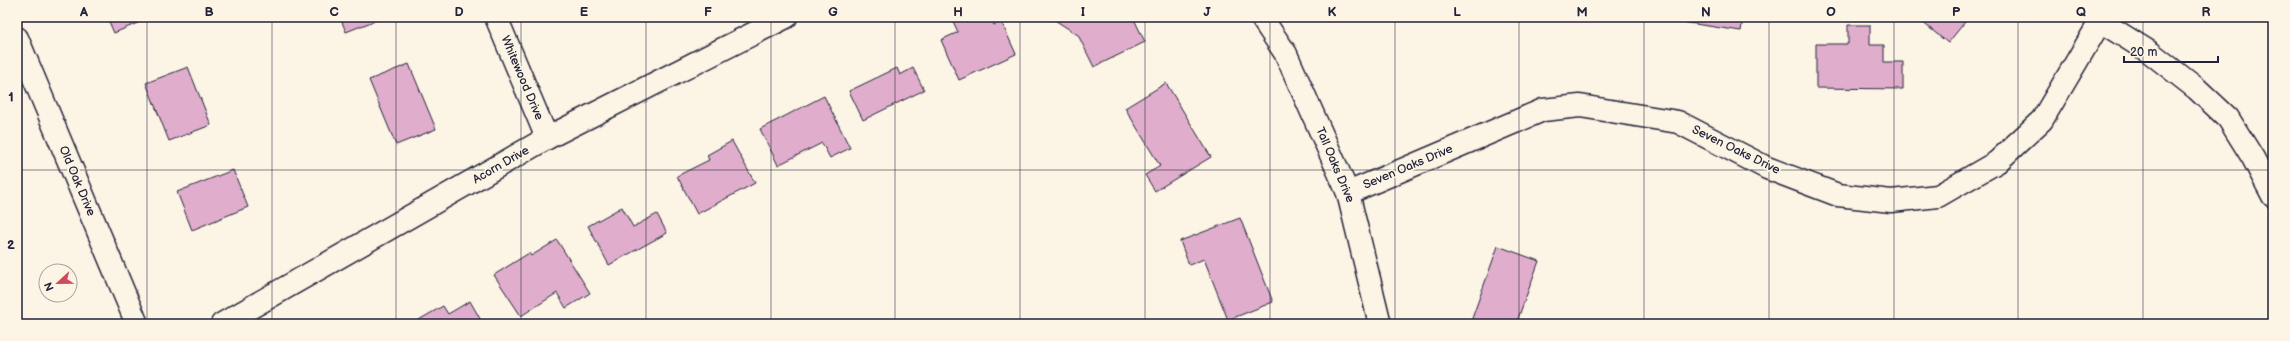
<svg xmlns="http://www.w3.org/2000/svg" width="2290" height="341" viewBox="0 0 2290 341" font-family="'Balsamiq Sans',sans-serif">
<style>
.building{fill:#e0aecc;stroke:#22223b}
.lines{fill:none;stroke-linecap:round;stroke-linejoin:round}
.minor-casing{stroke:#22223b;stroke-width:25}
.minor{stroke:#fcf5e5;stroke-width:22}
.grid{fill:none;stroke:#22223b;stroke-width:1;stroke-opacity:0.55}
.labels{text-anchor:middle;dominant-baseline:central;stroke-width:3.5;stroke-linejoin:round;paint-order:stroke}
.street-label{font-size:12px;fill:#22223b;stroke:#fcf5e5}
.neatline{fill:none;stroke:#22223b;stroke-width:1.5}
.grid-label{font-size:13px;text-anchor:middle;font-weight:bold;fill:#22223b}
</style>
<rect width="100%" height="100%" fill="#fcf5e5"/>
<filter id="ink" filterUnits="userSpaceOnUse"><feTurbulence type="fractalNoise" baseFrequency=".025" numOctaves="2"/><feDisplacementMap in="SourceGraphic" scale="8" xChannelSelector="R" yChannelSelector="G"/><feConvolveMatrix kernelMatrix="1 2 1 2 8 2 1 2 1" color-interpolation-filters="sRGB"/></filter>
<g filter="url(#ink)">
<g class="building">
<polygon points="107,17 152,17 114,33"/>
<polygon points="340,17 384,17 346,32"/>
<polygon points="951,17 975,17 978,22 990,17 994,25 1001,21 1016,54 959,80 941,40 958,32"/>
<polygon points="1050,17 1133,17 1145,42 1094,67 1078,35"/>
<polygon points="1662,17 1743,17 1741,31 1662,19"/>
<polygon points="1916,17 1969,17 1948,43"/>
<polygon points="1848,25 1870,25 1870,45 1884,45 1884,62 1903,62 1903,89 1816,88 1816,44 1848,44"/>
<polygon points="409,64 436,129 396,145 369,80"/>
<polygon points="188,67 211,125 169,141 146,83"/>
<polygon points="897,68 900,75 913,68 924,90 863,120 849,91"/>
<polygon points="1166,83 1211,157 1155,191 1145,175 1160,166 1125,108"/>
<polygon points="824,96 850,148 830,158 822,143 778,165 760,129"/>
<polygon points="732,141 755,183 697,214 677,176 709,160 707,155"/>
<polygon points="233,170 248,207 192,230 177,192"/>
<polygon points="622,207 633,227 657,214 667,233 609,265 588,226"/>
<polygon points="1240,218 1273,302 1228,320 1204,259 1189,265 1180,241"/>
<polygon points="557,240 590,293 566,308 557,293 521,316 494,275 529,253 531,256"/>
<polygon points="1498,246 1539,261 1516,324 1470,324"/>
<polygon points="470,301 483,324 419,324 417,321 443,306 448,314"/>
</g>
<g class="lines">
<defs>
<g id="minor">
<polyline points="496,17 547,138"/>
<polyline points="1261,17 1286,54 1348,193 1380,324"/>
<polyline points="2100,21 2151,53 2197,89 2228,118 2253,158 2273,196"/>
<polyline points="17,38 137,324"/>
<polyline points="1348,193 1543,110 1580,106 1678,122 1767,168 1838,195 1891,201 1938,196 1997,162 2042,120 2103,17"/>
<polyline points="222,324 547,138 786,17"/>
</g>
</defs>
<use href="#minor" class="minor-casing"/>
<use href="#minor" class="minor"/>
</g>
</g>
<path class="grid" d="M147 17V324M272 17V324M396 17V324M521 17V324M646 17V324M771 17V324M895 17V324M1020 17V324M1145 17V324M1270 17V324M1395 17V324M1519 17V324M1644 17V324M1769 17V324M1894 17V324M2018 17V324M2143 17V324M17 170H2273"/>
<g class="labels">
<g class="street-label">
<text transform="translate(522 78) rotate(67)">Whitewood Drive</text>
<text transform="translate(1736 150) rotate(26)">Seven Oaks Drive</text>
<text transform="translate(501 165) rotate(-30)">Acorn Drive</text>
<text transform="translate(1335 165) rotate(67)">Tall Oaks Drive</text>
<text transform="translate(1408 167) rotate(-23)">Seven Oaks Drive</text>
<text transform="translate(77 181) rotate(67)">Old Oak Drive</text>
</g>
</g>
<rect width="2290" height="341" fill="none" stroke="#fcf5e5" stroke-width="44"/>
<g transform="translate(58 283) rotate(248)"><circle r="19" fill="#fcf5e5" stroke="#a5a1a1"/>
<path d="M0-3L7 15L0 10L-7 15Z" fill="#d1495b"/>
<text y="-6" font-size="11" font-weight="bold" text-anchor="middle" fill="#22223b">N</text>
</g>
<path d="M2124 56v6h94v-6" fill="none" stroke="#22223b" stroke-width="2"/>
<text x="2130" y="56" font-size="12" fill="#22223b" stroke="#fcf5e5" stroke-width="3" paint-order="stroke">20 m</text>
<rect x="22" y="22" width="2246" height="297" class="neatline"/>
<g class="grid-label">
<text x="84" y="16">A</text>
<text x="209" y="16">B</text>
<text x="334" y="16">C</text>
<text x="459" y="16">D</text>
<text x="584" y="16">E</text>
<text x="708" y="16">F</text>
<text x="833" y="16">G</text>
<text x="958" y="16">H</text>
<text x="1083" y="16">I</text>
<text x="1207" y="16">J</text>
<text x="1332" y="16">K</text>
<text x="1457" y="16">L</text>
<text x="1582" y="16">M</text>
<text x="1706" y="16">N</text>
<text x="1831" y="16">O</text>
<text x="1956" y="16">P</text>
<text x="2081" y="16">Q</text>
<text x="2206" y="16">R</text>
<text x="11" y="101">1</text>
<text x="11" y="249">2</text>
</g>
</svg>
